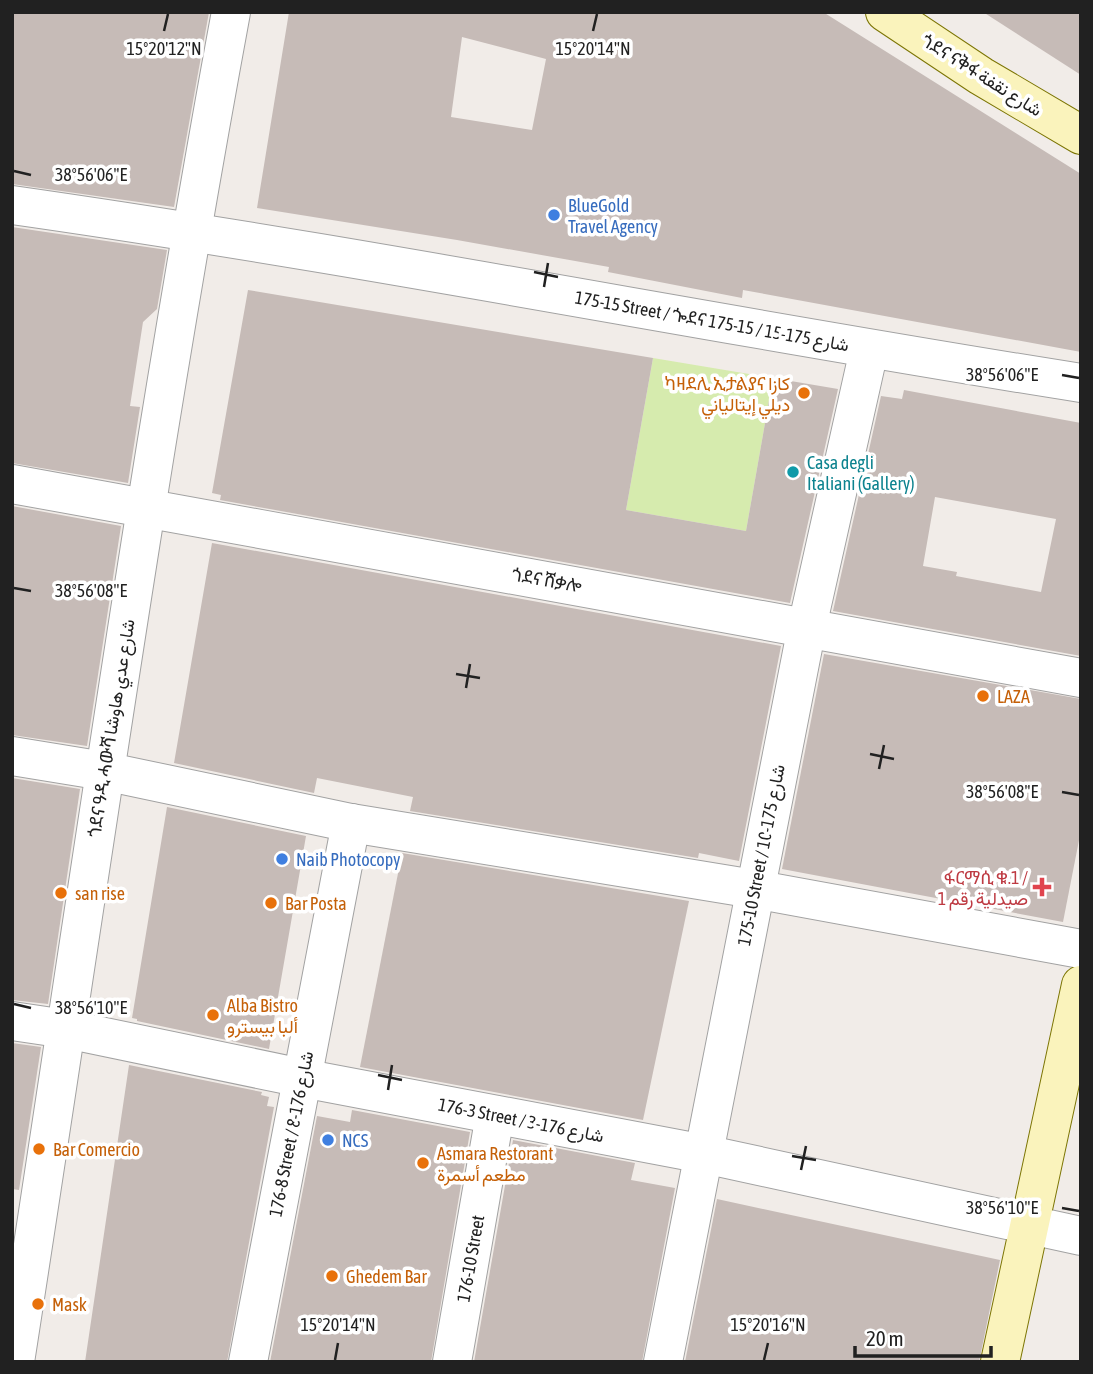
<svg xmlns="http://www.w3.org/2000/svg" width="1093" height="1374" viewBox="0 0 1093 1374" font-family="'Asap Condensed',Vazirmatn,'Noto Sans Ethiopic',sans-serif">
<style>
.grass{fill:#d6ebae}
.building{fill:#c6bbb7;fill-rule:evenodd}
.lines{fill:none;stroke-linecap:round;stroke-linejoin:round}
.minor-casing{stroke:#a2a2a2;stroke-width:40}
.secondary-casing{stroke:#7c7504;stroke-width:40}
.minor{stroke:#fff;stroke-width:38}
.secondary{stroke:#faf3bc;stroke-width:38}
.ticks{fill:none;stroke:#212121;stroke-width:2.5}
.shop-dot{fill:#3f7fe0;stroke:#fff;stroke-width:2.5}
.food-dot{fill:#e8710a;stroke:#fff;stroke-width:2.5}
.culture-dot{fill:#0f9aa8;stroke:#fff;stroke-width:2.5}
.health-dot{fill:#e0444e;stroke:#fff;stroke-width:2.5}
.labels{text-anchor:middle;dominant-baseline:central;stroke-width:7;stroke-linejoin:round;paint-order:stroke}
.street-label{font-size:18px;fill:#212121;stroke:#fff}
.shop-label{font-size:18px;fill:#366cbe;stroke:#fff;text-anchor:start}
.food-label{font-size:18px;fill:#c56008;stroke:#fff;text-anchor:start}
.culture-label{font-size:18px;fill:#0d838f;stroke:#fff;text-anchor:start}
.health-label{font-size:18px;fill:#be3a42;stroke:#fff;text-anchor:end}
.ticks-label{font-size:18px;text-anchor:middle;fill:#212121;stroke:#fff;stroke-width:7;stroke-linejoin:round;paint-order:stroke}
</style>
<rect width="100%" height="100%" fill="#f1ece8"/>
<polygon class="grass" points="653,358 773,378 746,531 626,510"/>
<g class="building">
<polygon points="12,12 209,12 174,207 12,184"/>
<path d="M289 12H823L1081 174V352L743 290 742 298 608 272 609 267 457 240 257 208ZM462 37 546 59 532 130 451 117Z"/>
<polygon points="983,12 1081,12 1081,75"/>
<polygon points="12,227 167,250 157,309 143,322 130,406 140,407 128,483 12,463"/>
<polygon points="248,290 653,358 626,510 746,531 773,378 838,389 790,603 220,500 221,495 212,493"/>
<path d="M904 390 1081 423V656L833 611 881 396 902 399ZM935 497 1056 519 1041 592 956 576 957 572 923 566Z"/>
<polygon points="12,506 121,526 87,746 12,735"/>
<polygon points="212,543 781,646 739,861 699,853 698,858 410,811 413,797 317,778 314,793 174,763"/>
<polygon points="824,654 1081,699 1081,830 1063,922 782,869"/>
<polygon points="12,778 80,789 48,1004 12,1000"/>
<polygon points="167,807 306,836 269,1049 137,1021 137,1019 132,1018"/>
<polygon points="402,853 689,901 643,1120 360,1067"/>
<polygon points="12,1043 41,1047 19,1190 12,1189"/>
<polygon points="129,1065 262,1092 261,1095 269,1097 267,1106 274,1107 227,1362 85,1362"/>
<polygon points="352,1110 470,1132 431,1362 270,1362 317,1116 350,1122"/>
<polygon points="513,1140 635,1163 631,1180 675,1188 642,1362 474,1362"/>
<polygon points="717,1199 1000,1260 979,1362 685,1362"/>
</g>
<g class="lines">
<defs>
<g id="minor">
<path d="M12 205C370 256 724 327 1081 383"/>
<polyline points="12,484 1081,678"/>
<polyline points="12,756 104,771 351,823 754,889 1081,949"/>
<polyline points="12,1021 66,1029 302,1078 704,1154 1081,1236"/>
<path d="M15 1362C85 912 148 460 231 12"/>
<polyline points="248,1362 351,823"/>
<path id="s1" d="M452 1362 495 1115"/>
<polyline points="663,1362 807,627 869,350"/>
</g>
<g id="secondary">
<polyline points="885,12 981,76 1081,135"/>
<polyline points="1000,1362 1081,985"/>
</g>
</defs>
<use href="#minor" class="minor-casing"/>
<use href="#secondary" class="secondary-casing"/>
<use href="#minor" class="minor"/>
<use href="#secondary" class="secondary"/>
</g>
<path class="ticks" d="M164 31 168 14M593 31 597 14M14 171 31 175M534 272 558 277M544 287 548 263M1062 375 1079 378M14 588 31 591M456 674 480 678M466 688 470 664M870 754 894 759M879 769 884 745M1062 792 1079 795M14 1004 31 1008M378 1075 402 1080M388 1090 392 1065M792 1156 816 1160M801 1170 806 1146M1062 1208 1079 1211M335 1360 338 1343M764 1360 768 1343"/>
<g class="shop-dot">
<circle cx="554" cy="215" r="7"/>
<circle cx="282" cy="859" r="7"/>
<circle cx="328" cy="1140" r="7"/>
</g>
<g class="food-dot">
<circle cx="804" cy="393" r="7"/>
<circle cx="983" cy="696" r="7"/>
<circle cx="61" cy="893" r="7"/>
<circle cx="271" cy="903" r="7"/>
<circle cx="213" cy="1015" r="7"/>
<circle cx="39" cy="1149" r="7"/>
<circle cx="423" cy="1163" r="7"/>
<circle cx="332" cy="1276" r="7"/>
<circle cx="38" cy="1304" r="7"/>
</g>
<circle class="culture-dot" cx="793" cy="472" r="7"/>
<path class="health-dot" d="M1038.5 876.5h7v7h7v7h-7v7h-7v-7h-7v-7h7z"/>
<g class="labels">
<g class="street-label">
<text transform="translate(982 75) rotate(32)">ጎደና ናቅፋ شارع نقفة</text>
<text transform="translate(712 321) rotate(10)">175-15 Street / ጐደና 175-15 / شارع 175-15</text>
<text transform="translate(547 580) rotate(10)">ጎደና ሸቃሎ</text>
<text transform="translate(111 728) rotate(-81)">ጎደና ዓዲ ሓውሻ شارع عدي هاوشا</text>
<text transform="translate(761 855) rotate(-79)">175-10 Street / شارع 175-10</text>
<text transform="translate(521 1120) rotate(11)">176-3 Street / شارع 176-3</text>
<text transform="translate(291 1134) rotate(-79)">176-8 Street / شارع 176-8</text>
<text stroke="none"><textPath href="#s1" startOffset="105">176-10 Street</textPath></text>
</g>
<g class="shop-label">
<text x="568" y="205">BlueGold<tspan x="568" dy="21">Travel Agency</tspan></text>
<text x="296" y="859">Naib Photocopy</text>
<text x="342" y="1140">NCS</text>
</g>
<g class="food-label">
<text x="790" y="383" text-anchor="end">ካዛደሊ ኢታልያና كازا<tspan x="790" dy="21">ديلي إيتالياني</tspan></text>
<text x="997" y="696">LAZA</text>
<text x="75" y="893">san rise</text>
<text x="285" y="903">Bar Posta</text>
<text x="227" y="1005">Alba Bistro<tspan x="227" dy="21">ألبا بيسترو</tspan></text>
<text x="53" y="1149">Bar Comercio</text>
<text x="437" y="1153">Asmara Restorant<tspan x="437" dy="21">مطعم أسمرة</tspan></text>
<text x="346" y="1276">Ghedem Bar</text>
<text x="52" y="1304">Mask</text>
</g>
<g class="culture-label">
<text x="807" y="462">Casa degli<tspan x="807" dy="21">Italiani (Gallery)</tspan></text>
</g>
<g class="health-label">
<text x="1028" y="877">ፋርማሲ ቁ.1 /<tspan x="1028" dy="21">صيدلية رقم 1</tspan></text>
</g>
</g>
<g class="ticks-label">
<text x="164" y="55">15°20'12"N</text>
<text x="593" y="55">15°20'14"N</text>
<text x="91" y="181">38°56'06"E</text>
<text x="1002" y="381">38°56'06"E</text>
<text x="91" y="597">38°56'08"E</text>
<text x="1002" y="798">38°56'08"E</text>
<text x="91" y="1014">38°56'10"E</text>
<text x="1002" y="1214">38°56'10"E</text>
<text x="338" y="1331">15°20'14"N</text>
<text x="768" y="1331">15°20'16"N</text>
</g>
<rect width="1093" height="1374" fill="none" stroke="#212121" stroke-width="28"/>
<path d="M855 1346v10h136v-10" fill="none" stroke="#212121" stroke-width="3.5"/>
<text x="866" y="1346" font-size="21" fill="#212121" stroke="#ffffff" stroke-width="5" paint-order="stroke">20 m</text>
</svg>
